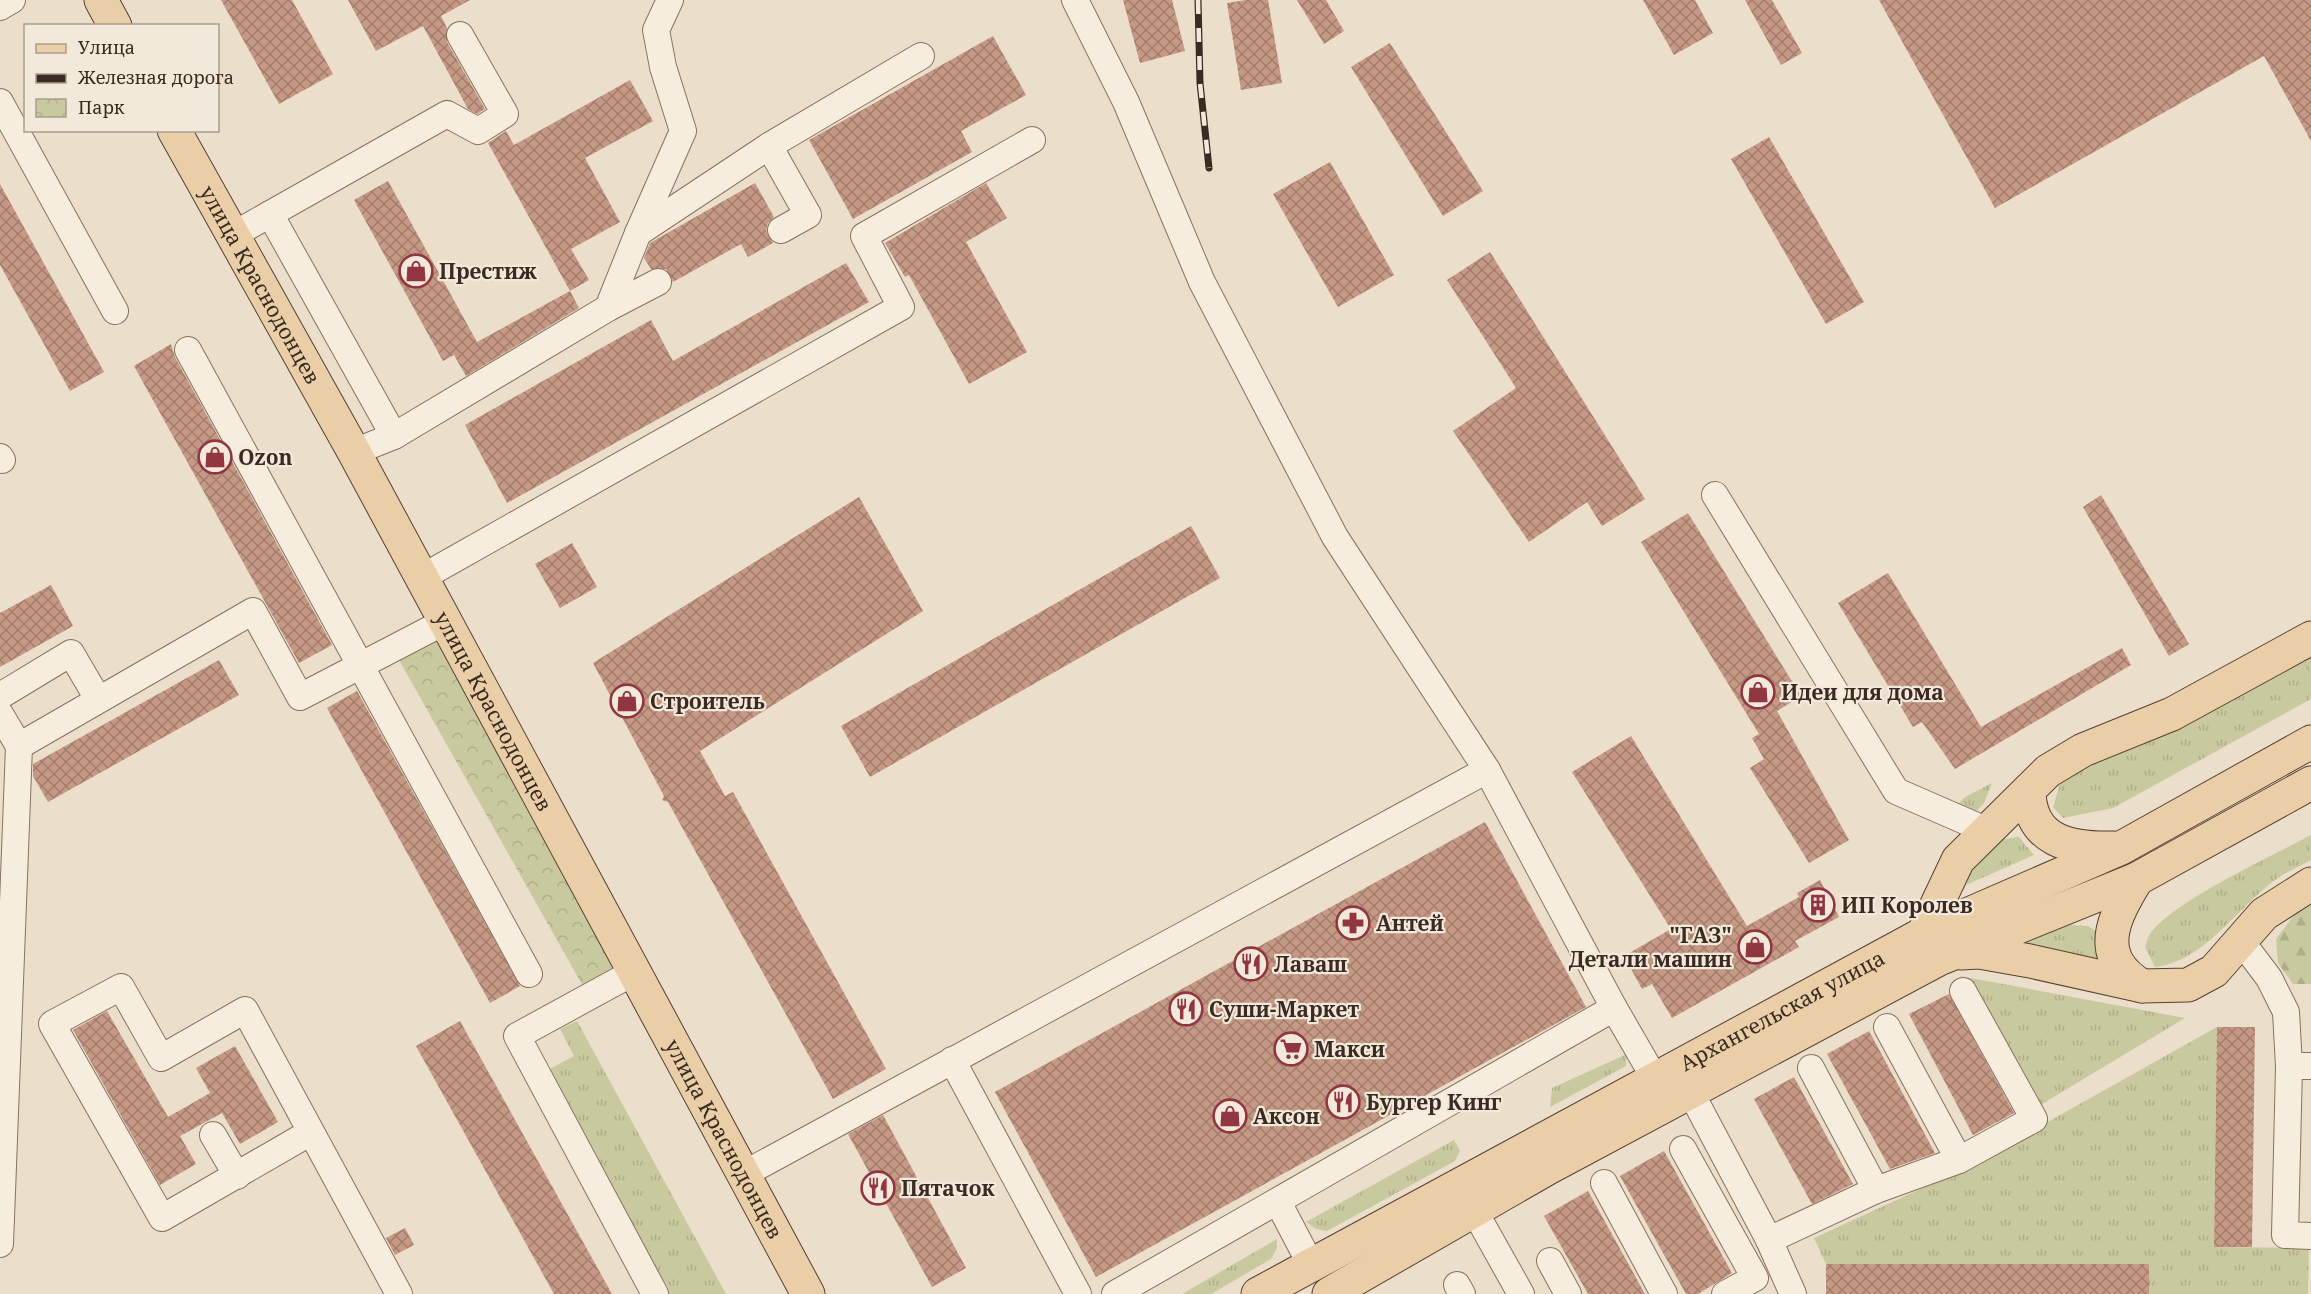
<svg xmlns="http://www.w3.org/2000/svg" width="2311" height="1294" viewBox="0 0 2311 1294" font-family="'Noto Serif',serif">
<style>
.grass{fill:url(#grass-tufts)}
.forest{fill:url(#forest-firs)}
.park{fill:url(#park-crowns)}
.building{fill:url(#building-cross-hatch)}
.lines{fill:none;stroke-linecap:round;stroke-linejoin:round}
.minor-casing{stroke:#877160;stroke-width:28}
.major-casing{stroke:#564034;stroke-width:35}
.minor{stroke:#f7edde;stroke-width:26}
.major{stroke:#eacea7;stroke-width:33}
.rail-casing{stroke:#392b22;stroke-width:7}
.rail{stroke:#f3e9da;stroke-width:4.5;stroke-dasharray:14;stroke-linecap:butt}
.labels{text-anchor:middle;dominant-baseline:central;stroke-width:4.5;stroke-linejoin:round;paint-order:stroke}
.poi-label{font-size:21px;font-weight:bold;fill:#392b22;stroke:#f3e9da;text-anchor:start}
.street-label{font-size:21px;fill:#392b22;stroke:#f3e9da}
</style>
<defs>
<pattern id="grass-tufts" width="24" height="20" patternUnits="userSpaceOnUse" patternTransform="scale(1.5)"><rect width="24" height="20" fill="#c9c99f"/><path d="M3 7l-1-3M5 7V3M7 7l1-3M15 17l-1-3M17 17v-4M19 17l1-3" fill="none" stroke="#adad89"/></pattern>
<pattern id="forest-firs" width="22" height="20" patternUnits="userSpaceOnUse" patternTransform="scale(1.5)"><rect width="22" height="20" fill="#c9c99f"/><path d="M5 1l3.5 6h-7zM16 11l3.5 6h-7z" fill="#adad89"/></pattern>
<pattern id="park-crowns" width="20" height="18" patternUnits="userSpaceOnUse" patternTransform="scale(1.5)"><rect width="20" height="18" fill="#c9c99f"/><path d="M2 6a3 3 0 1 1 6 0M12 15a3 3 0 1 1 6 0" fill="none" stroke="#adad89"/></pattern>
<pattern id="building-cross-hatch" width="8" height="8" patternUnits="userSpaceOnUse" patternTransform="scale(1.5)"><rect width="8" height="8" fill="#c69985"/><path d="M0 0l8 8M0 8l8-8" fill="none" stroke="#a27d6c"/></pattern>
</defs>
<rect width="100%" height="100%" fill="#ebdecb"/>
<g class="grass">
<polygon points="2311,652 2311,699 2113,808 2063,818 2053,807 2060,784 2090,759"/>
<polygon points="1992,783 1984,803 1974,814 1956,806 1965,797"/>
<path d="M2311 835V860C2300 866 2288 871 2278 878 2240 904 2205 962 2155 967L2145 947C2147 943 2147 938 2150 934 2173 901 2272 856 2311 835Z"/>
<path d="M2019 837 2034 855 1966 885C1977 852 1982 841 2019 837Z"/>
<polygon points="2070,925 2088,926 2097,932 2107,968 2014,944"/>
<polygon points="1960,976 2185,1018 2037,1107"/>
<polygon points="577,1021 726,1294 666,1294 546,1071 574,1056 560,1029"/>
<polygon points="2217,1027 2214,1247 2309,1248 2308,1294 2149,1294 2148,1264 1826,1264 1814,1238 1964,1169"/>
<polygon points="1627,1054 1626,1066 1550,1107 1552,1088"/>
<polygon points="1454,1140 1460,1151 1455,1161 1327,1231 1316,1229 1306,1222"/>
<polygon points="1277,1239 1277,1248 1271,1259 1211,1294 1182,1294"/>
</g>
<polygon class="forest" points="2311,903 2311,984 2293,984 2278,963 2276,939 2298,910"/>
<polygon class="park" points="436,641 615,970 584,988 399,660"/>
<g class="building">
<polygon points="221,0 292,0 333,74 279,104"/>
<polygon points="348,0 470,0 441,16 447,28 447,42 485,109 477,114 468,109 423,26 376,51"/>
<polygon points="1123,0 1172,0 1185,51 1140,63"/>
<polygon points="1246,0 1268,0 1282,83 1241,90 1227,3"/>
<polygon points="1297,0 1326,0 1344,31 1324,44"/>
<polygon points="1643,0 1695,0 1713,33 1674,55"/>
<polygon points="1745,0 1772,0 1802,53 1781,65"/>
<polygon points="1879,0 2311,0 2311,141 2264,56 1995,208"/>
<polygon points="993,36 1026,95 961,131 972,152 853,219 809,140"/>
<polygon points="1390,43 1483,191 1443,216 1351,67"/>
<polygon points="630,80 653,121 585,158 620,222 571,249 589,280 570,291 488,143 506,131 514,145"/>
<polygon points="1769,137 1864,302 1826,324 1731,159"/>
<polygon points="1330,162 1394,275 1338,307 1273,194"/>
<polygon points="388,181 477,342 570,291 579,308 466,376 454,355 443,361 354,200"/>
<polygon points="755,183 774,217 768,223 766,230 773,243 748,257 741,244 673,282 666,269 651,269 644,258 650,243"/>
<polygon points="986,183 1007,218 966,242 1027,352 969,384 909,275 905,277 885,243"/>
<polygon points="0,184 104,372 70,391 0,265"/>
<polygon points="1490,252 1645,499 1602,526 1587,502 1529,542 1453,431 1516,388 1447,280"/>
<polygon points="846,263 869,302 507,503 465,425 651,320 673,361"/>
<polygon points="171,344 175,357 332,645 299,663 134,366"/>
<polygon points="2101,495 2189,644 2169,656 2083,507"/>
<polygon points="859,497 923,611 700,751 725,796 733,792 886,1069 833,1099 668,802 662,800 664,796 593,663"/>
<polygon points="1688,513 1801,696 1777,711 1849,840 1809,863 1750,768 1764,759 1752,738 1759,734 1641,542"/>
<polygon points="1191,526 1220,578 870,777 841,726"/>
<polygon points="572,543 597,587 560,608 535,564"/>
<polygon points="1888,573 1981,727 2122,648 2131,665 1955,769 1922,722 1913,727 1838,603"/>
<polygon points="51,585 73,626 0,667 0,613"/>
<polygon points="219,660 239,695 48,802 33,776 33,764"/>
<polygon points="357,691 520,986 490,1003 327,708"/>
<polygon points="1631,736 1747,926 1799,897 1797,893 1820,880 1839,917 1795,941 1799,947 1672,1018 1652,984 1642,989 1624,956 1671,929 1572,772"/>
<polygon points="1485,822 1586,1007 1096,1277 995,1092"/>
<polygon points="1949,994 2014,1113 1973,1135 1909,1014"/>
<polygon points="107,1011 168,1117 210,1093 196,1068 235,1046 278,1122 240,1144 222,1113 180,1136 196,1164 160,1185 73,1030"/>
<polygon points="460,1021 612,1294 554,1294 416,1046"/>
<polygon points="2217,1027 2255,1027 2252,1247 2214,1247"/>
<polygon points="1869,1031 1935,1153 1890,1169 1827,1054"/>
<polygon points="1794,1077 1853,1184 1812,1204 1754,1099"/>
<polygon points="883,1115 966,1268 932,1287 848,1134"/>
<polygon points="1664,1151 1732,1273 1698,1294 1686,1294 1620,1176"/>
<polygon points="1588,1191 1645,1294 1588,1294 1544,1216"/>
<polygon points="405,1228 414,1245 395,1255 386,1238"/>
<rect x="1826" y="1264" width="323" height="30"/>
</g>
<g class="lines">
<defs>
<g id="minor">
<polyline points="1075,0 1126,102 1202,282 1335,537 1487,770"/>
<polyline points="0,7 12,0"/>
<polyline points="0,102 115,311"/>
<polyline points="769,146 921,56"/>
<polyline points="270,214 394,436"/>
<polyline points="638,233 683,131 663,67 656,30 670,0"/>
<polyline points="233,235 447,114 478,131 505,114 460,35"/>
<polyline points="608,308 638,233 769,146 808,215 781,230"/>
<polyline points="188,350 529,974"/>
<polyline points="354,452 394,436 608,308 658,282"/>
<polyline points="0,457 2,460"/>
<polyline points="1715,495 1896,791 1988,831"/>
<polyline points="421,578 901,307 864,236 1032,140"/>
<polyline points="0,696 71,653 98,699"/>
<polyline points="0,714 19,746 253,611 300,697 444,622"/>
<polyline points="2241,941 2269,978 2286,1012 2289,1066 2285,1235 2311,1236"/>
<polyline points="636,971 517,1036 655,1294"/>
<polyline points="1887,1027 1959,1160"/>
<polyline points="952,1060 1078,1294"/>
<polyline points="2289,1066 2311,1066"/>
<polyline points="1811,1068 1876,1190"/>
<polyline points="1690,1091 1769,1240 1793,1294"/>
<polyline points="311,1132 162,1218 52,1024 121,987 161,1058 245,1010 399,1294"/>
<polyline points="213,1135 237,1176"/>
<polyline points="1683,1149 1755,1278 1725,1294"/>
<polyline points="744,1174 1487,770 1614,1008 1655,1079"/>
<polyline points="1604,1183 1664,1294"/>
<polyline points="1278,1202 1311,1265"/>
<polyline points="1475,1212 1521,1294"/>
<polyline points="1769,1240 1876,1190 1959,1160 2034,1119 1963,991"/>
<polyline points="0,1244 19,746"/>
<polyline points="1550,1261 1568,1294"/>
<polyline points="1457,1285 1462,1294"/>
<polyline points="1115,1294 1614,1008"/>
</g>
<g id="major">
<polyline points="101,0 115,26"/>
<path id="s1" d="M174 130 354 452 808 1294"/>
<path d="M2029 790C2029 842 2071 849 2113 848"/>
<path d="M2137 879C2113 918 2093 956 2142 986"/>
<polyline points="1923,934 1958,860 2048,771 2083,750 2172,714 2311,638"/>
<polyline points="1961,953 1979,952 2030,961 2142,986 2188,985 2214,971 2264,914 2311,884"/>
<path id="s2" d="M1258 1294 1923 934 2121 848 2311 742"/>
<polyline points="1329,1294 1548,1168 1939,959 2137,879 2311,783"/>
</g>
</defs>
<use href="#minor" class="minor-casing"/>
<use href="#major" class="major-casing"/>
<use href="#minor" class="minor"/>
<use href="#major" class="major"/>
<defs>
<polyline id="rail" points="1198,0 1200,83 1209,168"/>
</defs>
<use href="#rail" class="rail-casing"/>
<use href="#rail" class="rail"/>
</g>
<defs>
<symbol id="shop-ring" viewBox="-11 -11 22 22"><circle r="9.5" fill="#f3e9da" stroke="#913640" stroke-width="1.5"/><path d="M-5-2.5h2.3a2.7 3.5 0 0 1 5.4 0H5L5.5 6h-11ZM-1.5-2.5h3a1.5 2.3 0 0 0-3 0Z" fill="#913640"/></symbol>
<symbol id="building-ring" viewBox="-11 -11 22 22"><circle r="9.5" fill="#f3e9da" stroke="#913640" stroke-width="1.5"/><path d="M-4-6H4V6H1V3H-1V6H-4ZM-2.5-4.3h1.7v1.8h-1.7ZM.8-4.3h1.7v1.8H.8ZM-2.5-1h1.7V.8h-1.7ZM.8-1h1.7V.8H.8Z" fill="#913640"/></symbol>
<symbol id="pharmacy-ring" viewBox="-11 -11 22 22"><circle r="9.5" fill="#f3e9da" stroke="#913640" stroke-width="1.5"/><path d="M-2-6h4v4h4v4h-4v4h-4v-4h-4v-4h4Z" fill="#913640"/></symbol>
<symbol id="restaurant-ring" viewBox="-11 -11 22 22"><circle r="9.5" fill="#f3e9da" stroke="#913640" stroke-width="1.5"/><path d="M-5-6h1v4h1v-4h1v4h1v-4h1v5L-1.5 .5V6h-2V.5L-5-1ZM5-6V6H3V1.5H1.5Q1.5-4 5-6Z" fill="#913640"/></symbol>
<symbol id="supermarket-ring" viewBox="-11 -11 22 22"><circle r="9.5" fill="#f3e9da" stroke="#913640" stroke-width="1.5"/><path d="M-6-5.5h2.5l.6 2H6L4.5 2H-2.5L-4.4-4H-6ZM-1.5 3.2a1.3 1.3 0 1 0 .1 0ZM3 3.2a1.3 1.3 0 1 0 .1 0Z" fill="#913640"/></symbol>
</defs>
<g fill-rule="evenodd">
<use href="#shop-ring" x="397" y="252" width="38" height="38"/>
<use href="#shop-ring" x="196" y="438" width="38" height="38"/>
<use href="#shop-ring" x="1739" y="673" width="38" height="38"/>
<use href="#shop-ring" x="608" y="682" width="38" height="38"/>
<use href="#building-ring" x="1799" y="886" width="38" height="38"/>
<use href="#pharmacy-ring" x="1334" y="904" width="38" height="38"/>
<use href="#shop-ring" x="1736" y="928" width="38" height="38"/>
<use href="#restaurant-ring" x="1232" y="945" width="38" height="38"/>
<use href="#restaurant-ring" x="1167" y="990" width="38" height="38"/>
<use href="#supermarket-ring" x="1272" y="1030" width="38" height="38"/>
<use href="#restaurant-ring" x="1324" y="1083" width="38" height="38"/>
<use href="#shop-ring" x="1211" y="1097" width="38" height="38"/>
<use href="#restaurant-ring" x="859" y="1169" width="38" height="38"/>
</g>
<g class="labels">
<g class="poi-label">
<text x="439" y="271">Престиж</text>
<text x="238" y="457">Ozon</text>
<text x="1781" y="692">Идеи для дома</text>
<text x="650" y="701">Строитель</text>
<text x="1841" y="905">ИП Королев</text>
<text x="1376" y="923">Антей</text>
<text x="1732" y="935" text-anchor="end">"ГАЗ"<tspan x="1732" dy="24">Детали машин</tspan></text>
<text x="1274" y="964">Лаваш</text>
<text x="1209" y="1009">Суши-Маркет</text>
<text x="1314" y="1049">Макси</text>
<text x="1366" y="1102">Бургер Кинг</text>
<text x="1253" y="1116">Аксон</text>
<text x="901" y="1188">Пятачок</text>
</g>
<g class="street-label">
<text stroke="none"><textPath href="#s1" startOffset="177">улица Краснодонцев</textPath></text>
<text stroke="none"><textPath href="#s1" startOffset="663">улица Краснодонцев</textPath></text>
<text stroke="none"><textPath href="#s2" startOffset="596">Архангельская улица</textPath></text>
<text stroke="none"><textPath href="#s1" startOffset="1149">улица Краснодонцев</textPath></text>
</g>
</g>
<rect x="24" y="24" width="195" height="108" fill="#f3e9da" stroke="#a99d90" stroke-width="1.5"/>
<rect x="36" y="44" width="30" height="9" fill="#eacea7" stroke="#a99d90" stroke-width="1.5"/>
<text x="78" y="54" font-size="18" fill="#392b22">Улица</text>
<rect x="36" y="74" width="30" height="9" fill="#392b22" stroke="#a99d90" stroke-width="1.5"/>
<text x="78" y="84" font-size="18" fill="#392b22">Железная дорога</text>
<rect x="36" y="99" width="30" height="18" fill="url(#park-crowns)" stroke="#a99d90" stroke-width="1.5"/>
<text x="78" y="114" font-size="18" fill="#392b22">Парк</text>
</svg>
